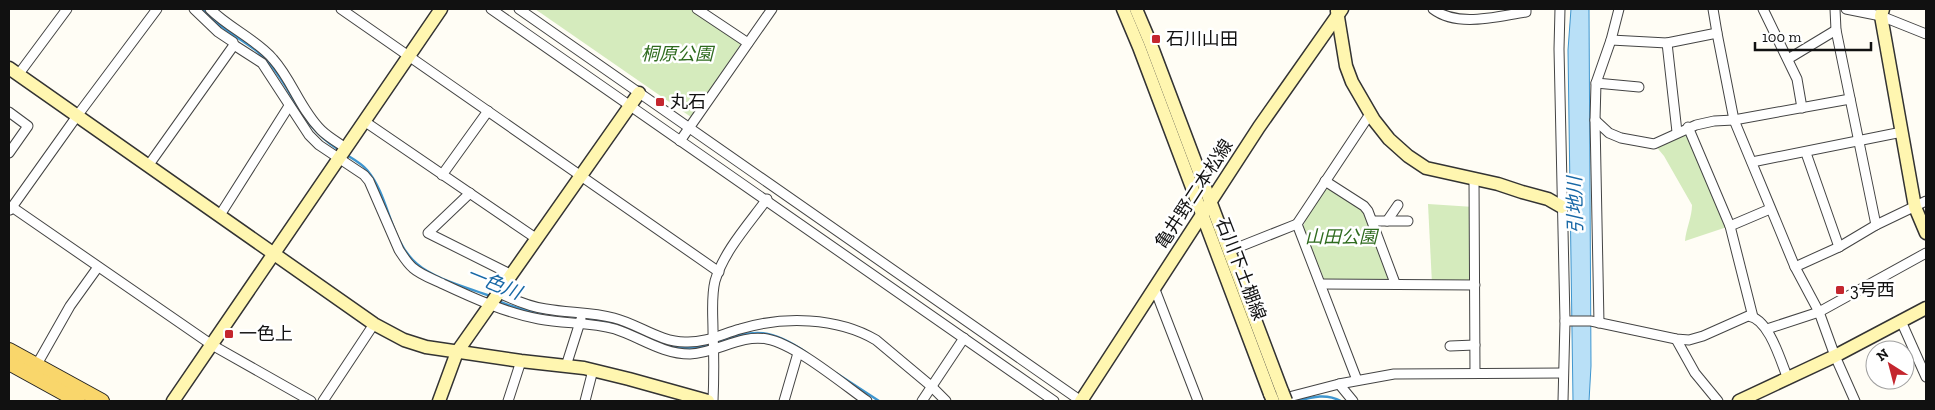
<svg xmlns="http://www.w3.org/2000/svg" width="1935" height="410" viewBox="0 0 1935 410" font-family="'Zilla Slab','Noto Sans JP',serif">
<style>
.green{fill:#d5ebbd}
.water{fill:#b9e0f7;stroke:#3f96cf}
.lines{fill:none;stroke-linecap:round;stroke-linejoin:round}
.stream{stroke:#3f96cf;stroke-width:2.5}
.street-casing{stroke:#444;stroke-width:11}
.secondary-casing{stroke:#333;stroke-width:15}
.primary-casing{stroke:#222;stroke-width:16}
.street{stroke:#fff;stroke-width:9}
.secondary{stroke:#fff6b0;stroke-width:12}
.primary{stroke:#f9d66b;stroke-width:14}
.secondary-bridge-casing{stroke:#333;stroke-width:15;stroke-linecap:butt}
.secondary-bridge{stroke:#fff6b0;stroke-width:12}
.poi-dot{fill:#c4262e;stroke:#fff;stroke-width:2}
.labels{text-anchor:middle;dominant-baseline:central;stroke-width:5;stroke-linejoin:round;paint-order:stroke}
.poi-label{font-size:18px;fill:#111;stroke:#fff;text-anchor:start}
.park-label{font-size:18px;font-style:italic;fill:#2f6b1f;stroke:#fff}
.street-label{font-size:18px;fill:#111;stroke:#fff}
.water-label{font-size:19px;font-style:italic;fill:#1768a6;stroke:#fff}
</style>
<rect width="100%" height="100%" fill="#fffdf5"/>
<g class="green">
<polygon points="535,9 691,9 741,44 691,117"/>
<path d="M1688 127 1730 226 1685 241C1686 229 1692 217 1692 205L1664 156 1654 144Z"/>
<polygon points="1329,189 1360,208 1366,214 1390,277 1388,280 1324,279 1303,227 1307,216 1325,190"/>
<polygon points="1428,204 1474,207 1475,285 1432,284"/>
</g>
<polygon class="water" points="1571,9 1589,9 1591,366 1589,401 1573,401 1568,50"/>
<g class="lines">
<g class="stream">
<path d="M202 9C209 16 216 23 225 29 240 40 258 49 270 64 297 97 299 124 339 150"/>
<path d="M345 154C353 159 361 163 367 170 390 197 389 240 417 264 434 279 469 288 490 296"/>
<path d="M499 301C536 319 577 312 616 324 636 331 656 344 677 347 688 349 700 347 711 344"/>
<path d="M716 342C755 328 772 329 807 353"/>
<polyline points="836,373 879,401"/>
<path d="M1296 401C1312 397 1326 393 1341 401"/>
</g>
<defs>
<g id="street">
<path d="M194 9 218 32 233 42 234 45 262 63 309 135 319 145 364 175 369 181 399 250C403 256 407 263 413 268 421 275 433 279 443 284 473 298 506 313 539 319 564 324 590 322 615 329 640 337 662 354 690 354 717 353 740 334 767 339 795 344 843 384 867 401"/>
<path d="M210 9C229 28 257 40 273 59 292 80 300 109 321 130 328 137 337 142 346 148"/>
<polyline points="341,9 719,272"/>
<polyline points="491,9 1054,401"/>
<polyline points="519,9 1081,401"/>
<polyline points="697,9 748,43"/>
<path d="M1433 9C1458 28 1498 16 1526 12V9"/>
<polyline points="1560,9 1559,49 1565,321 1563,401"/>
<polyline points="1713,9 1717,33 1734,120 1776,221 1795,267 1819,312 1835,356 1855,401"/>
<polyline points="1763,9 1797,79 1802,108"/>
<polyline points="1835,9 1836,30 1876,225"/>
<polyline points="1846,9 1881,16 1926,34"/>
<polyline points="1611,40 1667,43 1717,33"/>
<polyline points="1667,43 1677,132"/>
<polyline points="1788,59 1836,30"/>
<polyline points="18,75 67,9"/>
<polyline points="1596,83 1639,87"/>
<polyline points="9,112 28,126 9,153"/>
<polyline points="1595,120 1609,133 1621,138 1654,144 1696,125 1714,121 1734,120 1850,99"/>
<polyline points="364,121 537,239"/>
<polyline points="1688,127 1730,226 1753,317"/>
<polyline points="680,141 772,9"/>
<polyline points="1806,153 1839,247"/>
<polyline points="1752,162 1902,132"/>
<polyline points="148,166 234,45"/>
<polyline points="442,175 488,111"/>
<polyline points="1474,179 1475,373"/>
<polyline points="1325,181 1364,206 1368,211 1395,283"/>
<polyline points="470,193 428,233 512,275"/>
<polyline points="12,207 212,345 311,401"/>
<polyline points="10,210 77,116 157,9"/>
<polyline points="220,215 289,106"/>
<polyline points="1373,221 1408,221"/>
<polyline points="1387,221 1398,205"/>
<polyline points="1730,226 1770,209"/>
<polyline points="1229,251 1297,224"/>
<polyline points="1795,267 1839,247 1876,225 1926,201"/>
<polyline points="1321,284 1475,285"/>
<polyline points="1154,287 1198,401"/>
<path d="M499 293C514 300 530 307 546 309 568 313 591 312 614 318 638 324 660 342 685 342 705 343 722 334 740 329 783 316 837 317 876 340L931 386 946 401"/>
<path d="M1565 321H1591L1676 339 1689 340 1703 336 1748 316C1769 318 1781 362 1788 379"/>
<polyline points="1901,321 1926,377"/>
<polyline points="1599,323 1595,120 1596,83 1611,40 1619,9"/>
<polyline points="1767,329 1819,312 1926,253"/>
<polyline points="1676,339 1695,373 1718,401"/>
<polyline points="1450,346 1475,345"/>
<polyline points="36,366 70,306 98,267"/>
<polyline points="566,366 581,319"/>
<polyline points="1357,380 1297,224 1370,114"/>
<polyline points="1339,384 1394,374 1563,373"/>
<polyline points="1281,399 1339,384 1353,401"/>
<polyline points="323,401 374,324"/>
<polyline points="508,401 521,361"/>
<polyline points="585,401 593,370"/>
<path d="M713 401C714 378 714 355 713 331 713 315 711 297 715 281 724 251 748 225 767 199"/>
<polyline points="784,401 798,353"/>
<polyline points="922,401 964,338"/>
</g>
<g id="secondary">
<polyline points="1123,9 1139,47 1270,394"/>
<polyline points="1136,9 1150,42 1282,391"/>
<polyline points="1883,9 1881,16 1915,207 1926,233"/>
<polyline points="1337,11 1346,66 1352,82 1374,120 1389,139 1408,156 1426,168 1498,184 1522,192 1548,199 1562,207"/>
<polyline points="9,68 374,324 404,340 426,347 521,361 584,368 629,379 708,401"/>
<polyline points="173,401 441,9"/>
<polyline points="439,401 457,352 639,93"/>
<polyline points="1081,401 1259,127 1342,9"/>
<polyline points="1739,401 1835,356 1926,308"/>
</g>
<g id="primary">
<polyline points="9,350 102,401"/>
<polyline points="9,363 78,401"/>
</g>
</defs>
<use href="#street" class="street-casing"/>
<use href="#secondary" class="secondary-casing"/>
<use href="#primary" class="primary-casing"/>
<use href="#street" class="street"/>
<use href="#secondary" class="secondary"/>
<use href="#primary" class="primary"/>
<defs>
<g id="secondary-bridge">
<polyline points="1282,391 1286,401"/>
<polyline points="1270,394 1273,401"/>
</g>
</defs>
<use href="#secondary-bridge" class="secondary-bridge-casing"/>
<use href="#secondary-bridge" class="secondary-bridge"/>
</g>
<g class="poi-dot">
<rect x="1151" y="34" width="10" height="10" rx="2.5"/>
<rect x="655" y="97" width="10" height="10" rx="2.5"/>
<rect x="1835" y="285" width="10" height="10" rx="2.5"/>
<rect x="224" y="329" width="10" height="10" rx="2.5"/>
</g>
<g class="labels">
<g class="poi-label">
<text x="1166" y="39">石川山田</text>
<text x="670" y="102">丸石</text>
<text x="1850" y="290">3号西</text>
<text x="239" y="334">一色上</text>
</g>
<g class="park-label">
<text x="677" y="54">桐原公園</text>
<text x="1341" y="237">山田公園</text>
</g>
<g class="street-label">
<text transform="translate(1194 194) rotate(-57)">亀井野二本松線</text>
<text transform="translate(1241 269) rotate(69)">石川下土棚線</text>
</g>
<g class="water-label">
<text transform="translate(1575 205) rotate(-91)">引地川</text>
<text transform="translate(494 283) rotate(22)">一色川</text>
</g>
</g>
<rect width="1935" height="410" fill="none" stroke="#111111" stroke-width="20"/>
<g transform="translate(1890 365) rotate(324)"><circle r="24" fill="#ffffff" stroke="#a0a0a0"/>
<path d="M0-4L9 19L0 12L-9 19Z" fill="#c4262e"/>
<text y="-8" font-size="14" font-weight="bold" text-anchor="middle" fill="#111111">N</text>
</g>
<path d="M1755 42v8h116v-8" fill="none" stroke="#111111" stroke-width="2.5"/>
<text x="1762" y="42" font-size="15" fill="#111111" stroke="#ffffff" stroke-width="4" paint-order="stroke">100 m</text>
</svg>
